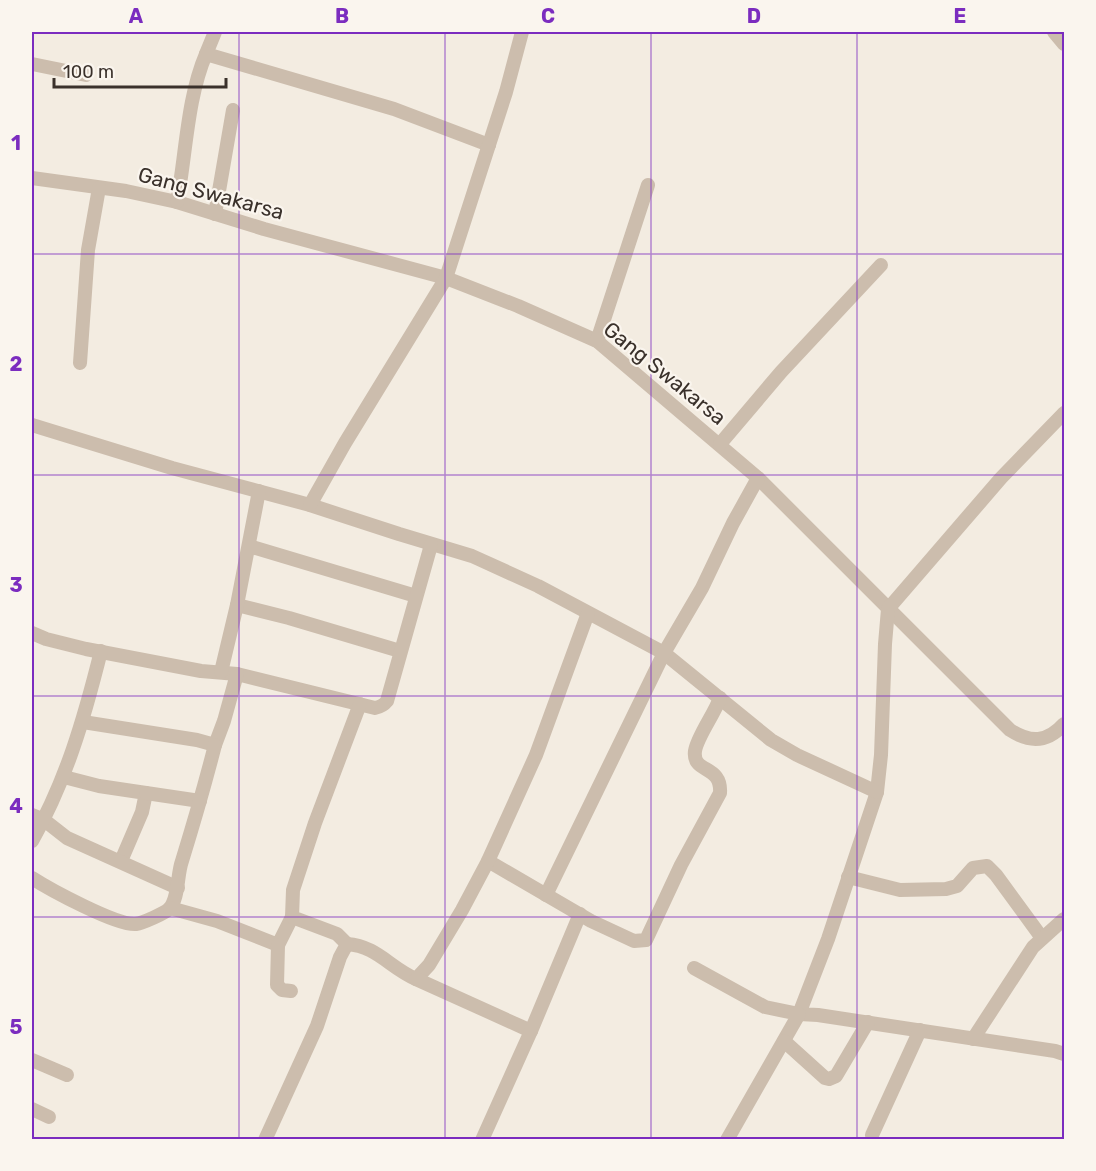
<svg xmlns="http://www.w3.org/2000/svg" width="1096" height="1171" viewBox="0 0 1096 1171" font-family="Rubik,sans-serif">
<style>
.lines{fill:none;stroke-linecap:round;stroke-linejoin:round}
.minor{stroke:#ccbdad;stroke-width:14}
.grid{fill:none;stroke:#7b2cbf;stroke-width:1.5;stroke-opacity:0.55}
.labels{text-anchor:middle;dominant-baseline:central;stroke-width:4.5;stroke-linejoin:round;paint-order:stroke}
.street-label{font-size:21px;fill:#3a312b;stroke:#faf5ee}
.neatline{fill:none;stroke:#7b2cbf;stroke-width:2}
.grid-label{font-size:20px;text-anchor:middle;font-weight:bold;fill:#7b2cbf}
</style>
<rect width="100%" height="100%" fill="#f3ece1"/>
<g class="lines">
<g class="minor">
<polyline points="1054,32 1064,44"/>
<polyline points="206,54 215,32"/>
<polyline points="32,64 86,75"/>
<path d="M32 178 126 191 177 202 264 229 446 278 518 306 597 341 758 478 1010 730C1030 743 1047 743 1064 724"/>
<path d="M177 202C186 155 187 98 206 54L394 109 489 145"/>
<polyline points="215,214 233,110"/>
<polyline points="597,341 648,185"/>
<polyline points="80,363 88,250 99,188"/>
<polyline points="1064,413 1001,478 888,609 885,644 881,755 877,792 828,939 799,1014 818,1015 1055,1051 1064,1054"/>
<polyline points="32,425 172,468 310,505 399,534 472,556 538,586 664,653 771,740 797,755 877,792"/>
<polyline points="720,444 781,372 881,265"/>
<polyline points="310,505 345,443 446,278 506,92 522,32"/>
<polyline points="249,546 416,596"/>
<polyline points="237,605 289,618 400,651"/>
<path d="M32 633 46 639 86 649 201 671 237 674 375 708C380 707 383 706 387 701L431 545"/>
<polyline points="221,672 237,605 259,491"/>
<polyline points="83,722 197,740 215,745 224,721 237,674"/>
<polyline points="64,777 99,786 146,793 142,812 121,861"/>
<polyline points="146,793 200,801"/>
<polyline points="32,815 44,820 67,838 178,888"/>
<path d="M32 841C66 781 84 719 101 651"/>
<path d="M488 861 591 921 634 941 646 940 681 865 720 793C722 764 692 774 695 751 697 737 715 713 720 698"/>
<polyline points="848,877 900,890 946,889 957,886 973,868 987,866 996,875 1042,938"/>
<path d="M32 878C49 889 117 926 136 924 143 923 165 913 169 909 179 899 177 874 182 861 194 822 205 784 215 745"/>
<polyline points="546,895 664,653 702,588 733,523 758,478"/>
<polyline points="170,908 217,921 278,945 292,917"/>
<path d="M347 944C377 946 390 968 416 979L429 965 462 910 488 861 536 755 588 613"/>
<polyline points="278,945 277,985 282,990 291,991"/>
<polyline points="694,968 765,1007 799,1014 727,1140"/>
<polyline points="416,979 531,1031"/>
<polyline points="973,1039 1033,947 1064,919"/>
<polyline points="784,1041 825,1078 829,1079 836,1076 868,1022"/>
<polyline points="32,1060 67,1075"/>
<polyline points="32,1109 49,1117"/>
<polyline points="872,1135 920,1030"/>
<polyline points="265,1140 317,1026 340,957 347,944 337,934 292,917 293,890 315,823 360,704"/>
<polyline points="482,1140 531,1031 580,914"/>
</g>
</g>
<path class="grid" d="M239 32V1140M445 32V1140M651 32V1140M857 32V1140M32 254H1064M32 475H1064M32 696H1064M32 917H1064"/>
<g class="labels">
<g class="street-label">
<text transform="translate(211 193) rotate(15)">Gang Swakarsa</text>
<text transform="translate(665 373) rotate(39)">Gang Swakarsa</text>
</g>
</g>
<rect width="1096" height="1171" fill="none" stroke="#faf5ee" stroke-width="66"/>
<path d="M54 78v9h172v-9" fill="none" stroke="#3a312b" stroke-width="3"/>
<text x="63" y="78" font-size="18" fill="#3a312b" stroke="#faf5ee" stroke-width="4.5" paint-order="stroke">100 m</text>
<rect x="33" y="33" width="1030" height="1105" class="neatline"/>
<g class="grid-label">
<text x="136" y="23">A</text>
<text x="342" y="23">B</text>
<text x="548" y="23">C</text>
<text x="754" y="23">D</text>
<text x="960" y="23">E</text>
<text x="16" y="150">1</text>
<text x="16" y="371">2</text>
<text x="16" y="592">3</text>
<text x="16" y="813">4</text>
<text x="16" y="1034">5</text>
</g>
</svg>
